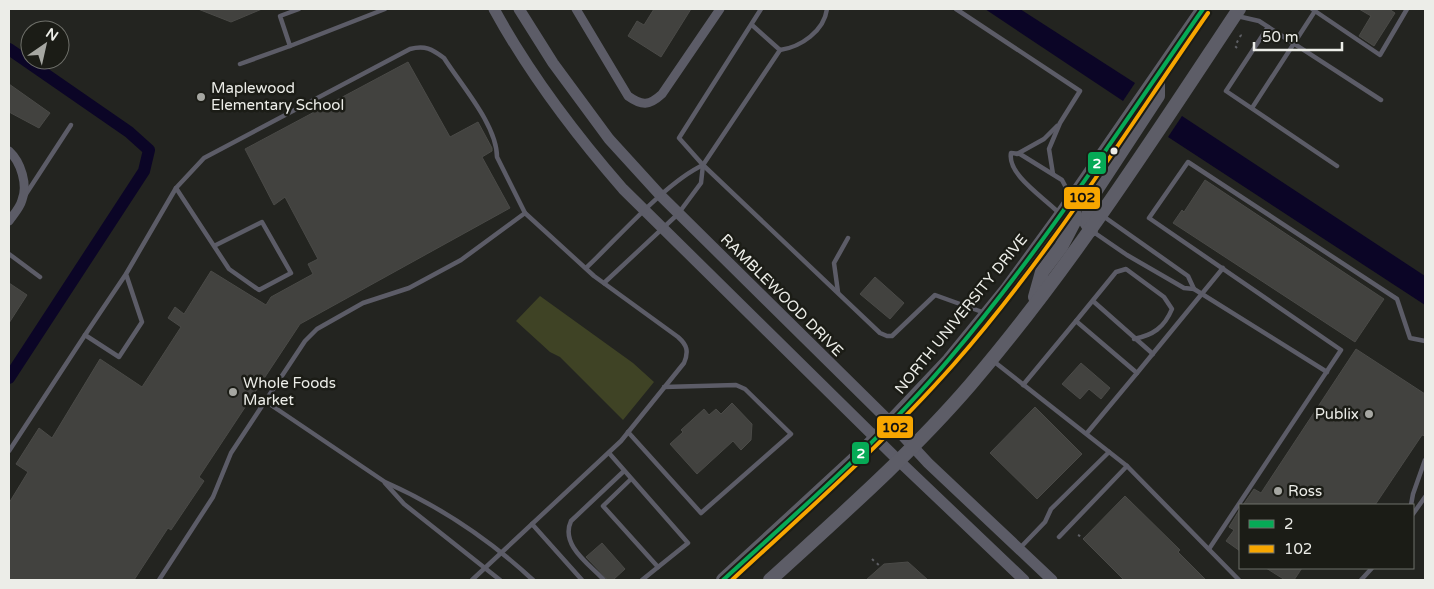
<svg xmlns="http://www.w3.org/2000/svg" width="1434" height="589" viewBox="0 0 1434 589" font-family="'Varela Round',sans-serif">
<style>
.green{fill:#3f4325}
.water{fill:#0b0526}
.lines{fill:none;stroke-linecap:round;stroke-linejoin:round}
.canal{stroke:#0b0526;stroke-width:12}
.building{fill:#42423f;stroke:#4a4a47}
.path{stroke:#5e5f64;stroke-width:2;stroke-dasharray:2.5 4;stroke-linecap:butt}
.service{stroke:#5c5c67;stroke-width:4.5}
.minor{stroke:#5c5c67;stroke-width:9}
.tertiary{stroke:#5c5c67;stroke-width:11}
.primary{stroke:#5d5d67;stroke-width:14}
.bus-1-casing{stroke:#1b1c16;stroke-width:8}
.bus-2-casing{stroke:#1b1c16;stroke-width:8}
.bus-1{stroke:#06aa56;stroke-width:4}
.bus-2{stroke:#f7a600;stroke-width:4}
.poi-dot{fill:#a6a7a2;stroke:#1b1c16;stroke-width:2}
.bus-dot{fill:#ecede8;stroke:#1b1c16;stroke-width:2}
.labels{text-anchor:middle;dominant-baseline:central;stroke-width:5;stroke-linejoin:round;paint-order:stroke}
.poi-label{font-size:15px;fill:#ecede8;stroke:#1b1c16;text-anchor:start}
.street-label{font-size:15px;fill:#ecede8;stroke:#1b1c16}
.line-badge{stroke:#1b1c16;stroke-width:2}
.badge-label{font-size:14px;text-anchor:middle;font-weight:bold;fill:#fff}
.pale-badge-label{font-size:14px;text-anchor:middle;font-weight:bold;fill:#111}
</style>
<rect width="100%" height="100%" fill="#232420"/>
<polygon class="green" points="540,296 633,363 654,382 623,420 560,357 550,352 516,321"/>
<g class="water">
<polygon points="985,9 1020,9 1135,83 1123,101"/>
<polygon points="1182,116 1425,276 1425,305 1168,137"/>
</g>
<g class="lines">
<polyline class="canal" points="9,49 129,132 149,150 144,171 9,378"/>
</g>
<g class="building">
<polygon points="198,9 262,9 231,22"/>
<polygon points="654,9 691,9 661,57 628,36 637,21 644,25"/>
<polygon points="1359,9 1389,9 1395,13 1374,46 1359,36 1371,16"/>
<polygon points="408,62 450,137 478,122 492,148 492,151 482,157 510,208 300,324 199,477 204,481 171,530 168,528 134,580 9,580 9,503 28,472 16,464 39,428 52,438 100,359 142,387 181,327 168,318 175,307 184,314 211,271 266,305 271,297 313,274 308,264 318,259 285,197 274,205 245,149"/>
<polygon points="9,84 50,113 39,128 9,112"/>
<polygon points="1205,180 1384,299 1355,342 1173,223 1182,210 1184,212"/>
<polygon points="875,277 904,303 890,319 860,294"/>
<polygon points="9,283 27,295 9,323"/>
<polygon points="1356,349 1425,394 1425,436 1422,435 1375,505 1243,505 1254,489 1261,493"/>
<polygon points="1081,363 1110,388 1101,399 1089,389 1080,399 1062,384"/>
<polygon points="732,403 752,424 751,440 741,450 733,441 697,474 670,444 683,432 681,430 704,409 709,415 716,409 721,414"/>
<polygon points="1035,407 1082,454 1037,499 990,453"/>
<polygon points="1125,496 1180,550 1178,552 1206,580 1124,580 1083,539"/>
<polygon points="1240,509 1240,551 1226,541 1234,530 1229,527"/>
<polygon points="602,543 625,569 613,580 608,580 586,557"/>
<polygon points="908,562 928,580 866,580 884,564"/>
<polygon points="1266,568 1302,568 1294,580 1285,580"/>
</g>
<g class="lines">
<g class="path">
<polyline points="1237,48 1235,46 1241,35 1238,32"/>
<polyline points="1078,535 1084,538"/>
<polyline points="872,559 881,567"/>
</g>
<g class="service">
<polyline points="299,9 280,16 290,46 385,9"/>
<polyline points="761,9 679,138 703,165 880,333 887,336 892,336 935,295 985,313"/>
<polyline points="956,9 1080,91 1060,123 1049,149 1053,174"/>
<polyline points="1312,9 1380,55 1407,9"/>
<polyline points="1237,16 1259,21 1381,100"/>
<polyline points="752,25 780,50"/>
<polyline points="1268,27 1226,91 1337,166"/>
<polyline points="240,64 290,46"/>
<polyline points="1252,108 1315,11"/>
<polyline points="1017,154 1044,139 1057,126"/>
<polyline points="26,194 71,125"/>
<path d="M1060 214C1045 198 1007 175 1011 153L1020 154 1062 180 1071 197"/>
<polyline points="1103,216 1188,276 1194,289"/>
<polyline points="1092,231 1127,255 1184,288 1194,289 1327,372"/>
<path d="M214 246 262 222 291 273 259 290 229 269 176 188 204 158 410 49C425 45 432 49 444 58 461 85 497 125 497 157L525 213"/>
<polyline points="9,254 40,277"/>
<path d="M586 268C618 238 665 183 703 165"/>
<polyline points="126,274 142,322 119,357 85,335 126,274 176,188"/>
<path d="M604 283 678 214 701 183 703 165 780 50C801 47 824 31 827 9"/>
<polyline points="838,292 834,263 848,238"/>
<polyline points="1093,301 1153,354"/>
<polyline points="992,360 1127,466 1239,580"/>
<polyline points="1137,373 1223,268"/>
<polyline points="1023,385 1076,321"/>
<path d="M265 401 385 482C439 506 490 540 533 580"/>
<polyline points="628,432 701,513 791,434 745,389 736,385 664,387"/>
<path d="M1087 433 1137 373 1076 321 1116 272 1126 269 1164 297 1172 309C1164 328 1153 335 1134 339"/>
<polyline points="9,451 85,335"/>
<polyline points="609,453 688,543 642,580"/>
<polyline points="631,479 603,506 658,567"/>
<polyline points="385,483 404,504 500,580"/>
<polyline points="1411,505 1413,494 1425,460"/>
<polyline points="1413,514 1425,497"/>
<polyline points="532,524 582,580"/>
<polyline points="1059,537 1127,466"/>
<polyline points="1019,549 1045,522 1051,509 1109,452"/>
<polyline points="1209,549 1341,350 1149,218 1188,162 1397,299 1410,338 1425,341"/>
<path d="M159 580 213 497 231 453 305 341 317 329 363 303 409 288 461 260 525 213 594 276 678 337C687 345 689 351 684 363L621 441 472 580"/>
<path d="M604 580C589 564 560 545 571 521L624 471"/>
<polyline points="1361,580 1372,568"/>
</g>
<g class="minor">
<path d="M576 9 628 96C642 106 649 106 662 94L720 9"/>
<path d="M9 151C21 162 28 185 22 200 20 208 13 215 9 221"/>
</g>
<g class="tertiary">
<path d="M494 9C529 73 575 134 623 189L899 461 1024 580"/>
<polyline points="519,9 553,63 609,139 661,196 891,423 928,463 1052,580"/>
</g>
<g class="primary">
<polyline points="1091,230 1086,222 1093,195 1158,96 1158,76"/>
<polyline points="1035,297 1042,272 1061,247 1075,220 1072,198"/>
<polyline points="723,580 862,452 949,360 1007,289 1061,215 1203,9"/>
<path d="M770 580C839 517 910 455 971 384 1071 267 1154 137 1239 9"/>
</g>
<defs>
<path id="bus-1" d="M723 580C801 509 882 439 950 358 1043 248 1121 127 1203 9"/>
<path id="bus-2" d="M732 580C808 510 885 442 954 364 1049 256 1126 131 1208 13"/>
</defs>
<use href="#bus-1" class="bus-1-casing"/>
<use href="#bus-2" class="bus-2-casing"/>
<use href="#bus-1" class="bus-1"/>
<use href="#bus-2" class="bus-2"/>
</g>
<g class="poi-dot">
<circle cx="201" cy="97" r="5"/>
<circle cx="233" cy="392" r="5"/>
<circle cx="1369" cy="414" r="5"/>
<circle cx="1278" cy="491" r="5"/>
</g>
<circle class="bus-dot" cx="1114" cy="151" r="4.5"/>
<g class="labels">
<g class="poi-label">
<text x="211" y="88">Maplewood<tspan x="211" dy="17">Elementary School</tspan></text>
<text x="243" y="383">Whole Foods<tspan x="243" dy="17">Market</tspan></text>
<text x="1359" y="414" text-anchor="end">Publix</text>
<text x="1288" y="491">Ross</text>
</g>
<g class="street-label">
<text transform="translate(782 295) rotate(45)">RAMBLEWOOD DRIVE</text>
<text transform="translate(961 314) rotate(-51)">NORTH UNIVERSITY DRIVE</text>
</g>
</g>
<g class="line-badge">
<rect x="1087" y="151" width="20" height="24" rx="5" fill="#06aa56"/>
<rect x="1063" y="186" width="38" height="24" rx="5" fill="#f7a600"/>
<rect x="876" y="415" width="38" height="24" rx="5" fill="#f7a600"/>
<rect x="851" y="441" width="19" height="24" rx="5" fill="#06aa56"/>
</g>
<g class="badge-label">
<text x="1097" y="168">2</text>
<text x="861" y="458">2</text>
</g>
<g class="pale-badge-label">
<text x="1082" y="202">102</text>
<text x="895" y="432">102</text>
</g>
<rect width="1434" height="589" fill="none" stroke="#ecede8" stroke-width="20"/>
<rect x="1239" y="504" width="175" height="65" fill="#1b1c16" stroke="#6f706a"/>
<rect x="1249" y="520" width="25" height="8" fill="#06aa56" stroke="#6f706a"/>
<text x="1284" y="529" font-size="15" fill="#ecede8">2</text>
<rect x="1249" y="545" width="25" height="8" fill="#f7a600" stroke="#6f706a"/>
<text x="1284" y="554" font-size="15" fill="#ecede8">102</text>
<g transform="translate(45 45) rotate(34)"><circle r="24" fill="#1b1c16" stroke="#6f706a"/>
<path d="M0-4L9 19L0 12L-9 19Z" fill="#a6a7a2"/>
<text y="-8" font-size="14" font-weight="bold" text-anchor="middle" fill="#ecede8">N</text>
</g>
<path d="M1254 42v8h88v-8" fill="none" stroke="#ecede8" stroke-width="2.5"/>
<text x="1262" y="42" font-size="15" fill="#ecede8" stroke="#1b1c16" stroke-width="4" paint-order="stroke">50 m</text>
</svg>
